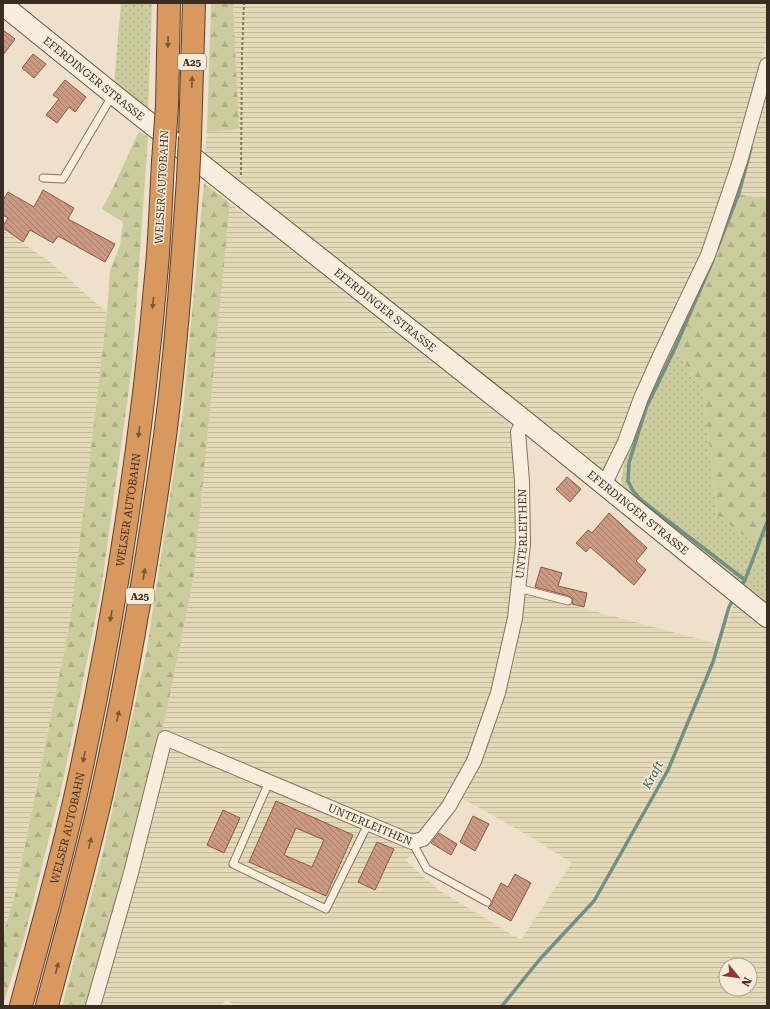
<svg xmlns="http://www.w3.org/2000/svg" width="770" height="1009" viewBox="0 0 770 1009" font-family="'Roboto Serif',serif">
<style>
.farmland{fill:url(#farmland-rules);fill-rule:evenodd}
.grass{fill:url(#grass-dots)}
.forest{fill:url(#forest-firs)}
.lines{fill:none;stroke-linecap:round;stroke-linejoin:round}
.stream{stroke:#719186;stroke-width:3.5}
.building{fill:url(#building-back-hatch);stroke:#895a45;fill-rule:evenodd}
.lane-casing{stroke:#8a725e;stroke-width:9}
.street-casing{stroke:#8a725e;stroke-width:16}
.secondary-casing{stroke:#6c5341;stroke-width:22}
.highway-casing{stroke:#594132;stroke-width:24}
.path{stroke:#8a725e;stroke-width:2;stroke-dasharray:3 2;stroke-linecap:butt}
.lane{stroke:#f9eedd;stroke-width:7}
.street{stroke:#f9eedd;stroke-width:14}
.secondary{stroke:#f9eedd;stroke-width:20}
.highway{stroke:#d9995e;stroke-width:22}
.highway-bridge-casing{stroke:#594132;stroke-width:24;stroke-linecap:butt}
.highway-bridge{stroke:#d9995e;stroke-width:22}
.oneway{fill:#7a5839}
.labels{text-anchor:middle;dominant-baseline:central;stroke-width:3;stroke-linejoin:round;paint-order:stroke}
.shield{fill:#f5ebd9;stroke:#736558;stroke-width:1}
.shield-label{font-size:10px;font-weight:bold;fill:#3b2c21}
.street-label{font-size:11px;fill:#3b2c21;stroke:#f5ebd9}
.water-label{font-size:12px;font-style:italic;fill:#315b54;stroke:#f5ebd9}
</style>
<defs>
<pattern id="farmland-rules" width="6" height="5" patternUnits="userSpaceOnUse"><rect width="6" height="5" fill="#e4d9b7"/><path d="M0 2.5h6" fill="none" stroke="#c4ba9d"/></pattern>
<pattern id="grass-dots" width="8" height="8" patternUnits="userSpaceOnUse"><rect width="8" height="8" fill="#cbcc9d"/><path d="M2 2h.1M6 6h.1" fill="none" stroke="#afaf87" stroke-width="1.8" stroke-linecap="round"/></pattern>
<pattern id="forest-firs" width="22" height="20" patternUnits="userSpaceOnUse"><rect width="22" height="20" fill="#cbcc9d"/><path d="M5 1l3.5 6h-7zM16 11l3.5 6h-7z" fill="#afaf87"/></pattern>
<pattern id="building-back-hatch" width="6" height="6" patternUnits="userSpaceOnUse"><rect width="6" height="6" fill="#cb9981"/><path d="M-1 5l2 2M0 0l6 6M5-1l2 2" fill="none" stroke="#a67d69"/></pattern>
</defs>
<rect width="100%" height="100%" fill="#eee0ca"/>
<g class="farmland">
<polygon points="233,3 767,3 767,38 733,164 703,253 611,464 599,470 205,157 207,132 239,129"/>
<polygon points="767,81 767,199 736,194"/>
<path d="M230 203 433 360 510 424 519 511 513 589 501 657 492 694 469 758 453 792 416 837 430 842 405 860 440 891 521 940 572 863 536 840 462 798 480 763 514 662 525 593 718 644 735 601 767 627V1006H236L225 999 222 1006H89L118 905 163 729 194 575ZM726 965H750V989H726Z"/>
<polygon points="3,230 49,261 107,313 70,622 15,895 3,934"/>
</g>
<g class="grass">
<polygon points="121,3 152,3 148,111 114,84"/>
<polygon points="670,342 703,388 717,515 767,553 767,606 626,495 621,480 626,454"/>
</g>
<g class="forest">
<polygon points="211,3 233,3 239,129 207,132"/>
<polygon points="139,131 148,137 132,367 101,590 64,777 25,935 3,1005 3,934 15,895 70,622 107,313 110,271 120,245 123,222 102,209 114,186"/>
<polygon points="204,183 230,203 194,575 163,729 118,905 89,1006 62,1006 104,848 147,648 183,411"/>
<polygon points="736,194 767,199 767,553 717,515 703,388 670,342 706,269"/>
</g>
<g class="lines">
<g class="stream">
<polyline points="717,249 739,193 751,148"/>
<polyline points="713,260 676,346 646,408 629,463 628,481 633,491 641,500 745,580"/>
<polyline points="740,588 745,580 767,522"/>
<polyline points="502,1006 540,959 594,901 668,770 713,662 729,607 734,598"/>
</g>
</g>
<g class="building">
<polygon points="3,30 15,39 3,55"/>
<polygon points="33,54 46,64 34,78 22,68"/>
<polygon points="65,80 86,97 75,112 69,107 57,123 46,115 59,99 53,95"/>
<polygon points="43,190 74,208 68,219 115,244 105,262 58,236 53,243 30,230 23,242 3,228 3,226 8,218 3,215 3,200 8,192 34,207"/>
<polygon points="567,477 581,489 570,502 556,489"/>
<polygon points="609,513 647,548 636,561 646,570 634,585 590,547 586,552 576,543 588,530 592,533"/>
<polygon points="541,567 562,573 558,586 587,593 584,607 572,604 573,599 569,596 535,587"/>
<path d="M276 801 353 835 326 896 249 862ZM296 828 324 840 312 867 284 855Z"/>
<polygon points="223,810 240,818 224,853 207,845"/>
<polygon points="473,816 489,824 475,851 460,842"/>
<polygon points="439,833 457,844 451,855 431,843"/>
<polygon points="377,842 394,849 375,890 358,882"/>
<polygon points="515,874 531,883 511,921 488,908 492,904 492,901 501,883 508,887"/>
</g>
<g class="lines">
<defs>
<g id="lane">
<polyline points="43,178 63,179 112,96"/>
<polyline points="518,588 568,601"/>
<polyline points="269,782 233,864 326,909 368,824"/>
<polyline points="412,842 427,869 487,902"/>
</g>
<g id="street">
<polyline points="604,485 625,442 641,398 658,360 708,255 740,161 767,65"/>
<path id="s1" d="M93 1006 131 873 165 738 412 842 423 839 449 806 474 761 498 693 515 618 523 544 522 481 518 432 524 420"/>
</g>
<g id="secondary">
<path id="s2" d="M3 5 113 94 524 420 767 617"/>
</g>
<g id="highway">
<polyline points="167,106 169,3"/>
<polyline points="190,137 194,3"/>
<path id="s3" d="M21 1006C40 934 61 862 77 789 115 616 142 442 157 266 160 231 161 197 163 162"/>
<path d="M47 1006C65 937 85 867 101 797 128 678 148 557 165 436 176 351 182 265 188 179"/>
</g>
</defs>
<use href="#lane" class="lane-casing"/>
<use href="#street" class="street-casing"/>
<use href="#secondary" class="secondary-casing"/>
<use href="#highway" class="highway-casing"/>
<polyline class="path" points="241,175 242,53 244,3"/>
<use href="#lane" class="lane"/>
<use href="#street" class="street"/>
<use href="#secondary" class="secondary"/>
<use href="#highway" class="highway"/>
<defs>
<g id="highway-bridge">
<polyline points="163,162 167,106"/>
<polyline points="188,179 190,137"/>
</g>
</defs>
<use href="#highway-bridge" class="highway-bridge-casing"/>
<use href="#highway-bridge" class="highway-bridge"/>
</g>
<defs><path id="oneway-solid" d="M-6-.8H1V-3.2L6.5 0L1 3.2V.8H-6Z"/></defs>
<g class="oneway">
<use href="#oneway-solid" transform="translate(168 42) rotate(91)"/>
<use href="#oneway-solid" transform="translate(192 82) rotate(-88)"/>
<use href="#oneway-solid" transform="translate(153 303) rotate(96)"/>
<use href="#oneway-solid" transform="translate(139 432) rotate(97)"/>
<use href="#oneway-solid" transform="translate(144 574) rotate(-80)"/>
<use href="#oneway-solid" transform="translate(111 616) rotate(100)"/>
<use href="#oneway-solid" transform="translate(118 716) rotate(-78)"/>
<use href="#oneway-solid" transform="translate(84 757) rotate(102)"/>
<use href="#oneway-solid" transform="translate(90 843) rotate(-76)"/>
<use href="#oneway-solid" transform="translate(57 968) rotate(-75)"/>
</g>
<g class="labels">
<g class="shield">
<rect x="178" y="54" width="28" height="16" rx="3"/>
<rect x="126" y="588" width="28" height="16" rx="3"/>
</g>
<g class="shield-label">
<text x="192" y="62">A25</text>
<text x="140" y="596">A25</text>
</g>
<g class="street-label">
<text stroke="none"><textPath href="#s2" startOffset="117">EFERDINGER STRASSE</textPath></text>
<text transform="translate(162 187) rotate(-87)">WELSER AUTOBAHN</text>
<text stroke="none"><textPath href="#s2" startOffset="489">EFERDINGER STRASSE</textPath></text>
<text stroke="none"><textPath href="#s3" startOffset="508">WELSER AUTOBAHN</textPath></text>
<text stroke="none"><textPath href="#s2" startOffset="813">EFERDINGER STRASSE</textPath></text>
<text stroke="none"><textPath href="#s1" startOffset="884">UNTERLEITHEN</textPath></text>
<text stroke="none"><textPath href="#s1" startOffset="500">UNTERLEITHEN</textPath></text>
<text stroke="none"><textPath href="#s3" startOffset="184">WELSER AUTOBAHN</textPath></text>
</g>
<g class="water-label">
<text transform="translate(653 775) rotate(-62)">Kraft</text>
</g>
</g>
<rect width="770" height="1009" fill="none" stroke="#3b2c21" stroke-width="8"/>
<g transform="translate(738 977) rotate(119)"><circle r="19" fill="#f5ebd9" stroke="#ab9f8f"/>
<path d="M0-3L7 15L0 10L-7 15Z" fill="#983039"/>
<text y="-6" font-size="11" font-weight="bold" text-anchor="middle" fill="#3b2c21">N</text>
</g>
</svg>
